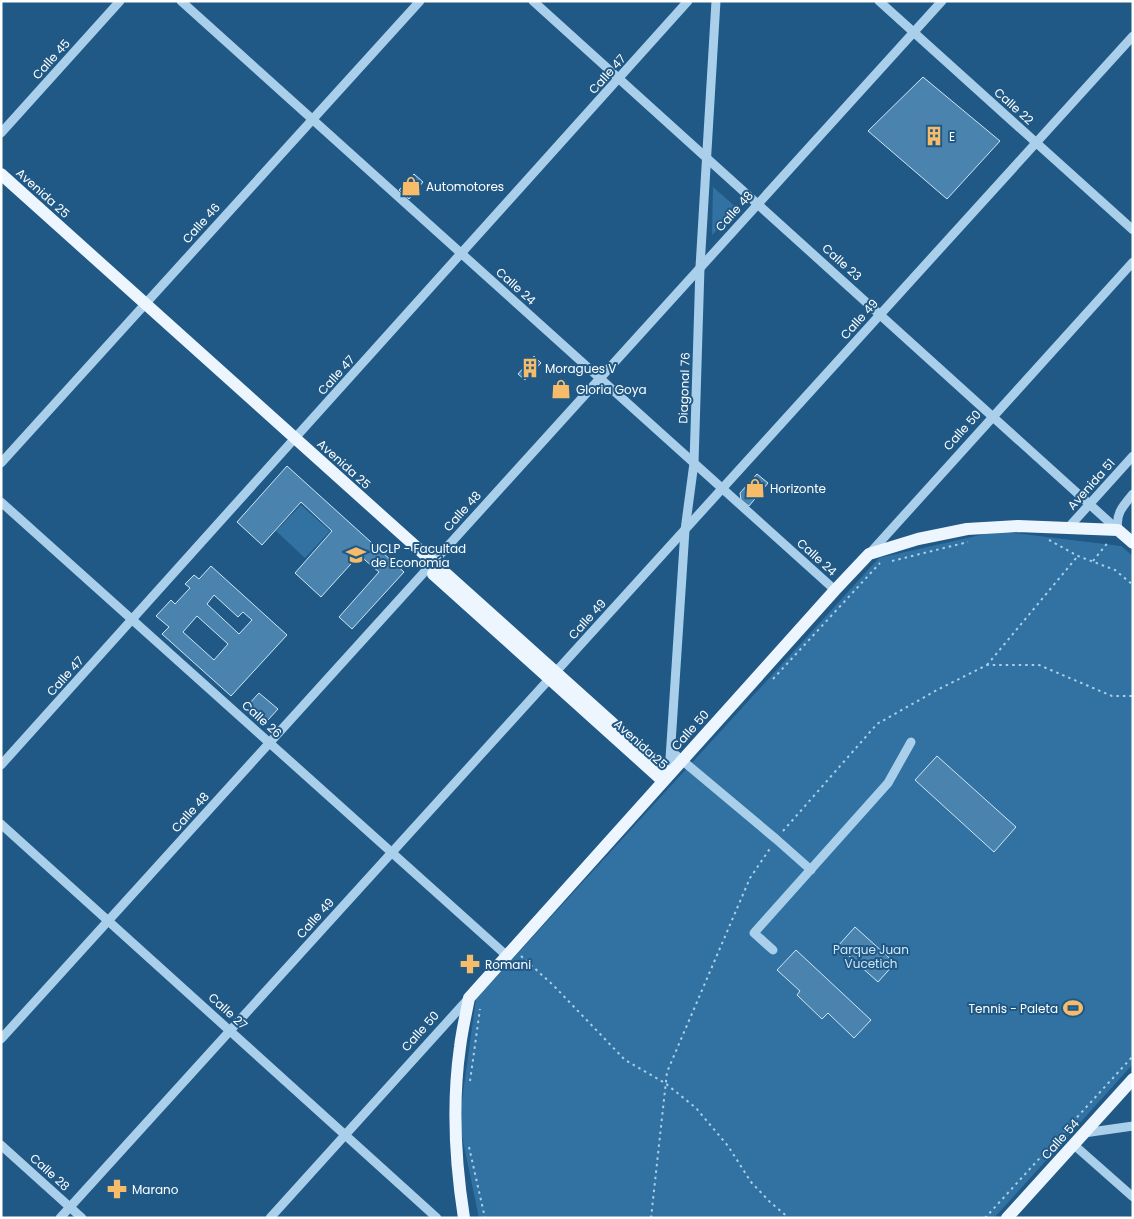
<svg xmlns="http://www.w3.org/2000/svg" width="1134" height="1219" viewBox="0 0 1134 1219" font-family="Poppins,sans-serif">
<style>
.green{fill:#3172a2}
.building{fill:#4983ae;stroke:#cee6f7;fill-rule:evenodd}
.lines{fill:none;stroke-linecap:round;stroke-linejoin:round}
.path{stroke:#a9cfea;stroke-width:2;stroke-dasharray:2.5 4;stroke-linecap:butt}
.minor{stroke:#a9cfea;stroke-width:9}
.major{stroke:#edf6fe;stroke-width:12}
.labels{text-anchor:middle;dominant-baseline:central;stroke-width:4;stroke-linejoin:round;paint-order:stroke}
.street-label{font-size:12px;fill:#fff;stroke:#205986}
.poi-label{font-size:12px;fill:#fff;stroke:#205986;text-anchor:start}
.park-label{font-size:12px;fill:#cee6f7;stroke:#205986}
</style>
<rect width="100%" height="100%" fill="#205986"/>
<g class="green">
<polygon points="713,187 738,209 712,235"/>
<polygon points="301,505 330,531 305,558 276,531"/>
<polygon points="998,531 1121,546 1133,556 1133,1064 994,1218 479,1218 459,1122 476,999 879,558"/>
</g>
<g class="building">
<polygon points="923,77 1000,141 947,199 868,131"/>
<polygon points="414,174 423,182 409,199 399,190"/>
<polygon points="534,356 541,363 525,380 518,374"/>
<polygon points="561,378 567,384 567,388 559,398 553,393 556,389 553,386"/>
<polygon points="287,466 404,572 352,629 339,617 379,572 359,555 321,597 295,573 332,531 301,502 262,545 237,522"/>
<polygon points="757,474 768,483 749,506 741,500 740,493"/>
<path d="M211 566 287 635 231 696 162 634 169 627 156 616 171 600 175 604 190 588 185 584 194 575 199 579ZM214 595 238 617 243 612 252 620 239 634 207 604ZM197 616 228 644 214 660 183 632Z"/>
<polygon points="259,693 278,709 268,720 263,720 248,705"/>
<polygon points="937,756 1016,827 994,852 915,780"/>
<polygon points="855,927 895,963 878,982 838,946"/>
<polygon points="796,950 871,1020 854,1038 828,1013 822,1019 797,995 800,991 777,970"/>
</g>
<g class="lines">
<g class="path">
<polyline points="1049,540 1078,556 1115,570 1133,585"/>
<polyline points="892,561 968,542"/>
<polyline points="1093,561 1109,541"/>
<polyline points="987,665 1077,557"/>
<polyline points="773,679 880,563"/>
<polyline points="783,831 877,724 937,690 987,665 1039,665 1112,696 1133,696"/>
<polyline points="521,956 553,985 625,1060 665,1083 696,1108 728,1146 751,1182 770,1202 789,1218"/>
<polyline points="470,1081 480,1009"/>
<polyline points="469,1147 485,1218"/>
<polyline points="651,1218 667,1072 750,878 771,847"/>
<polyline points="985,1218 1133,1056"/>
</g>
<g class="minor">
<polyline points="181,1 835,590"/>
<polyline points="533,1 1118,530"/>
<polyline points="879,1 1133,230"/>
<polyline points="1,133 120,1"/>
<polyline points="1,463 420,1"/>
<polyline points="1,502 506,955"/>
<polyline points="1068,528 1133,456"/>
<path d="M1118 530C1115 514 1123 506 1133 494"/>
<polyline points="870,553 1133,262"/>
<polyline points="671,751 776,839 811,870"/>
<polyline points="1,765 688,1"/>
<polyline points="669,774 685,530 694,463 700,267 716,1"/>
<polyline points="1,824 437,1218"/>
<polyline points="773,950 754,933 888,783 911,742"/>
<polyline points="1,1039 942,1"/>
<polyline points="1084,1133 1133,1126"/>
<polyline points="1073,1144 1133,1197"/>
<polyline points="1,1145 82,1218"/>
<polyline points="60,1218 1133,36"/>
<polyline points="270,1218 469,998"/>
</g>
<g class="major">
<polyline points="1,174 669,774"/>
<polyline points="433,574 663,781"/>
<path d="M464 1218C455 1161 452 1103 460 1047 462 1030 466 1014 469 998L835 590 869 554 918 539 967 529 1018 526 1118 530 1133 543"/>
<polyline points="1007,1218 1133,1079"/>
</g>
</g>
<defs>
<symbol id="building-bare" viewBox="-9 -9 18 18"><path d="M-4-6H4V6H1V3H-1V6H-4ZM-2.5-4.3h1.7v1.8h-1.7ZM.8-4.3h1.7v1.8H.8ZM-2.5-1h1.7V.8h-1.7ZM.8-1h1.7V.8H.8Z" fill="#f7bc6a" stroke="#205986" stroke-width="2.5" paint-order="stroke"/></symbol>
<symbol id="shop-bare" viewBox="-9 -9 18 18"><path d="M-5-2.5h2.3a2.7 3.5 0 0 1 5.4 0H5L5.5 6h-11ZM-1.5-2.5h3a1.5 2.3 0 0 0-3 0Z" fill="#f7bc6a" stroke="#205986" stroke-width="2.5" paint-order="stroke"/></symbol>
<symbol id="university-bare" viewBox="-9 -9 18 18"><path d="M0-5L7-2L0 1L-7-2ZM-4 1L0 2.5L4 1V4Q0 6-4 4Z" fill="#f7bc6a" stroke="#205986" stroke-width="2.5" paint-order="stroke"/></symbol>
<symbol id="pharmacy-bare" viewBox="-9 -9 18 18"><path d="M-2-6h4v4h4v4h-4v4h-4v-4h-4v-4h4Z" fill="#f7bc6a" stroke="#205986" stroke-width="2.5" paint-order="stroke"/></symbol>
<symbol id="stadium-bare" viewBox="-9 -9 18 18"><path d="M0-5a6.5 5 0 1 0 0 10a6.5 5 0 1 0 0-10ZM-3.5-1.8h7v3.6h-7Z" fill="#f7bc6a" stroke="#205986" stroke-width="2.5" paint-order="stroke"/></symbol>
</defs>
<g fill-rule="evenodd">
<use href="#building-bare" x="920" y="122" width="28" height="28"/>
<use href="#shop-bare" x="397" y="172" width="28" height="28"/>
<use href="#building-bare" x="516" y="354" width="28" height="28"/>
<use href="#shop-bare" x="547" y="375" width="28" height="28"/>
<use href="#shop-bare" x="741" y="474" width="28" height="28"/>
<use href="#university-bare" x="342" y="541" width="28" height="28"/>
<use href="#pharmacy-bare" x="456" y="950" width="28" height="28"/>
<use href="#stadium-bare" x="1059" y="994" width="28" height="28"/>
<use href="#pharmacy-bare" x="103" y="1175" width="28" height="28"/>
</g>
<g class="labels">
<g class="street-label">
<text transform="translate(51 59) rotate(-48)">Calle 45</text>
<text transform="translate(607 74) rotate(-48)">Calle 47</text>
<text transform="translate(1014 106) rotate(42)">Calle 22</text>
<text transform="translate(43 193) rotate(42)">Avenida 25</text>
<text transform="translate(734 211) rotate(-48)">Calle 48</text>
<text transform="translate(201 223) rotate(-48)">Calle 46</text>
<text transform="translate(842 262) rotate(42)">Calle 23</text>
<text transform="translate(516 286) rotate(42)">Calle 24</text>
<text transform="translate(859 319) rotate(-48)">Calle 49</text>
<text transform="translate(336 375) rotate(-48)">Calle 47</text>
<text transform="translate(684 388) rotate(-88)">Diagonal 76</text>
<text transform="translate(962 430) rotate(-48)">Calle 50</text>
<text transform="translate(344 464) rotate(42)">Avenida 25</text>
<text transform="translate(1091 484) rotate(-48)">Avenida 51</text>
<text transform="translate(462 511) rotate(-48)">Calle 48</text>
<text transform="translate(817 557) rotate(42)">Calle 24</text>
<text transform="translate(587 619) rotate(-48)">Calle 49</text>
<text transform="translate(65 676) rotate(-48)">Calle 47</text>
<text transform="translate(262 719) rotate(42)">Calle 26</text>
<text transform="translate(690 730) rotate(-48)">Calle 50</text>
<text transform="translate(641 744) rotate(42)">Avenida 25</text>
<text transform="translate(190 812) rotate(-48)">Calle 48</text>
<text transform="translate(315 918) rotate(-48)">Calle 49</text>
<text transform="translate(228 1011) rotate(42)">Calle 27</text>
<text transform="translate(420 1031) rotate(-48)">Calle 50</text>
<text transform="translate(1060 1139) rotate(-48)">Calle 54</text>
<text transform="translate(50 1172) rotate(42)">Calle 28</text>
</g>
<g class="poi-label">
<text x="949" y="136">E</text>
<text x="426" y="186">Automotores</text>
<text x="545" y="368">Moragues V</text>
<text x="576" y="389">Gloria Goya</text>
<text x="770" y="488">Horizonte</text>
<text x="371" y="548">UCLP - Facultad<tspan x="371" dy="14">de Economía</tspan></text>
<text x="485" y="964">Romani</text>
<text x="1058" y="1008" text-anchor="end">Tennis - Paleta</text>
<text x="132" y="1189">Marano</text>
</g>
<g class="park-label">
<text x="871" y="949">Parque Juan<tspan x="871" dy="14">Vucetich</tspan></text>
</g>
</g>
<rect width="1134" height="1219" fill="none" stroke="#ffffff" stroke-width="5"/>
</svg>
